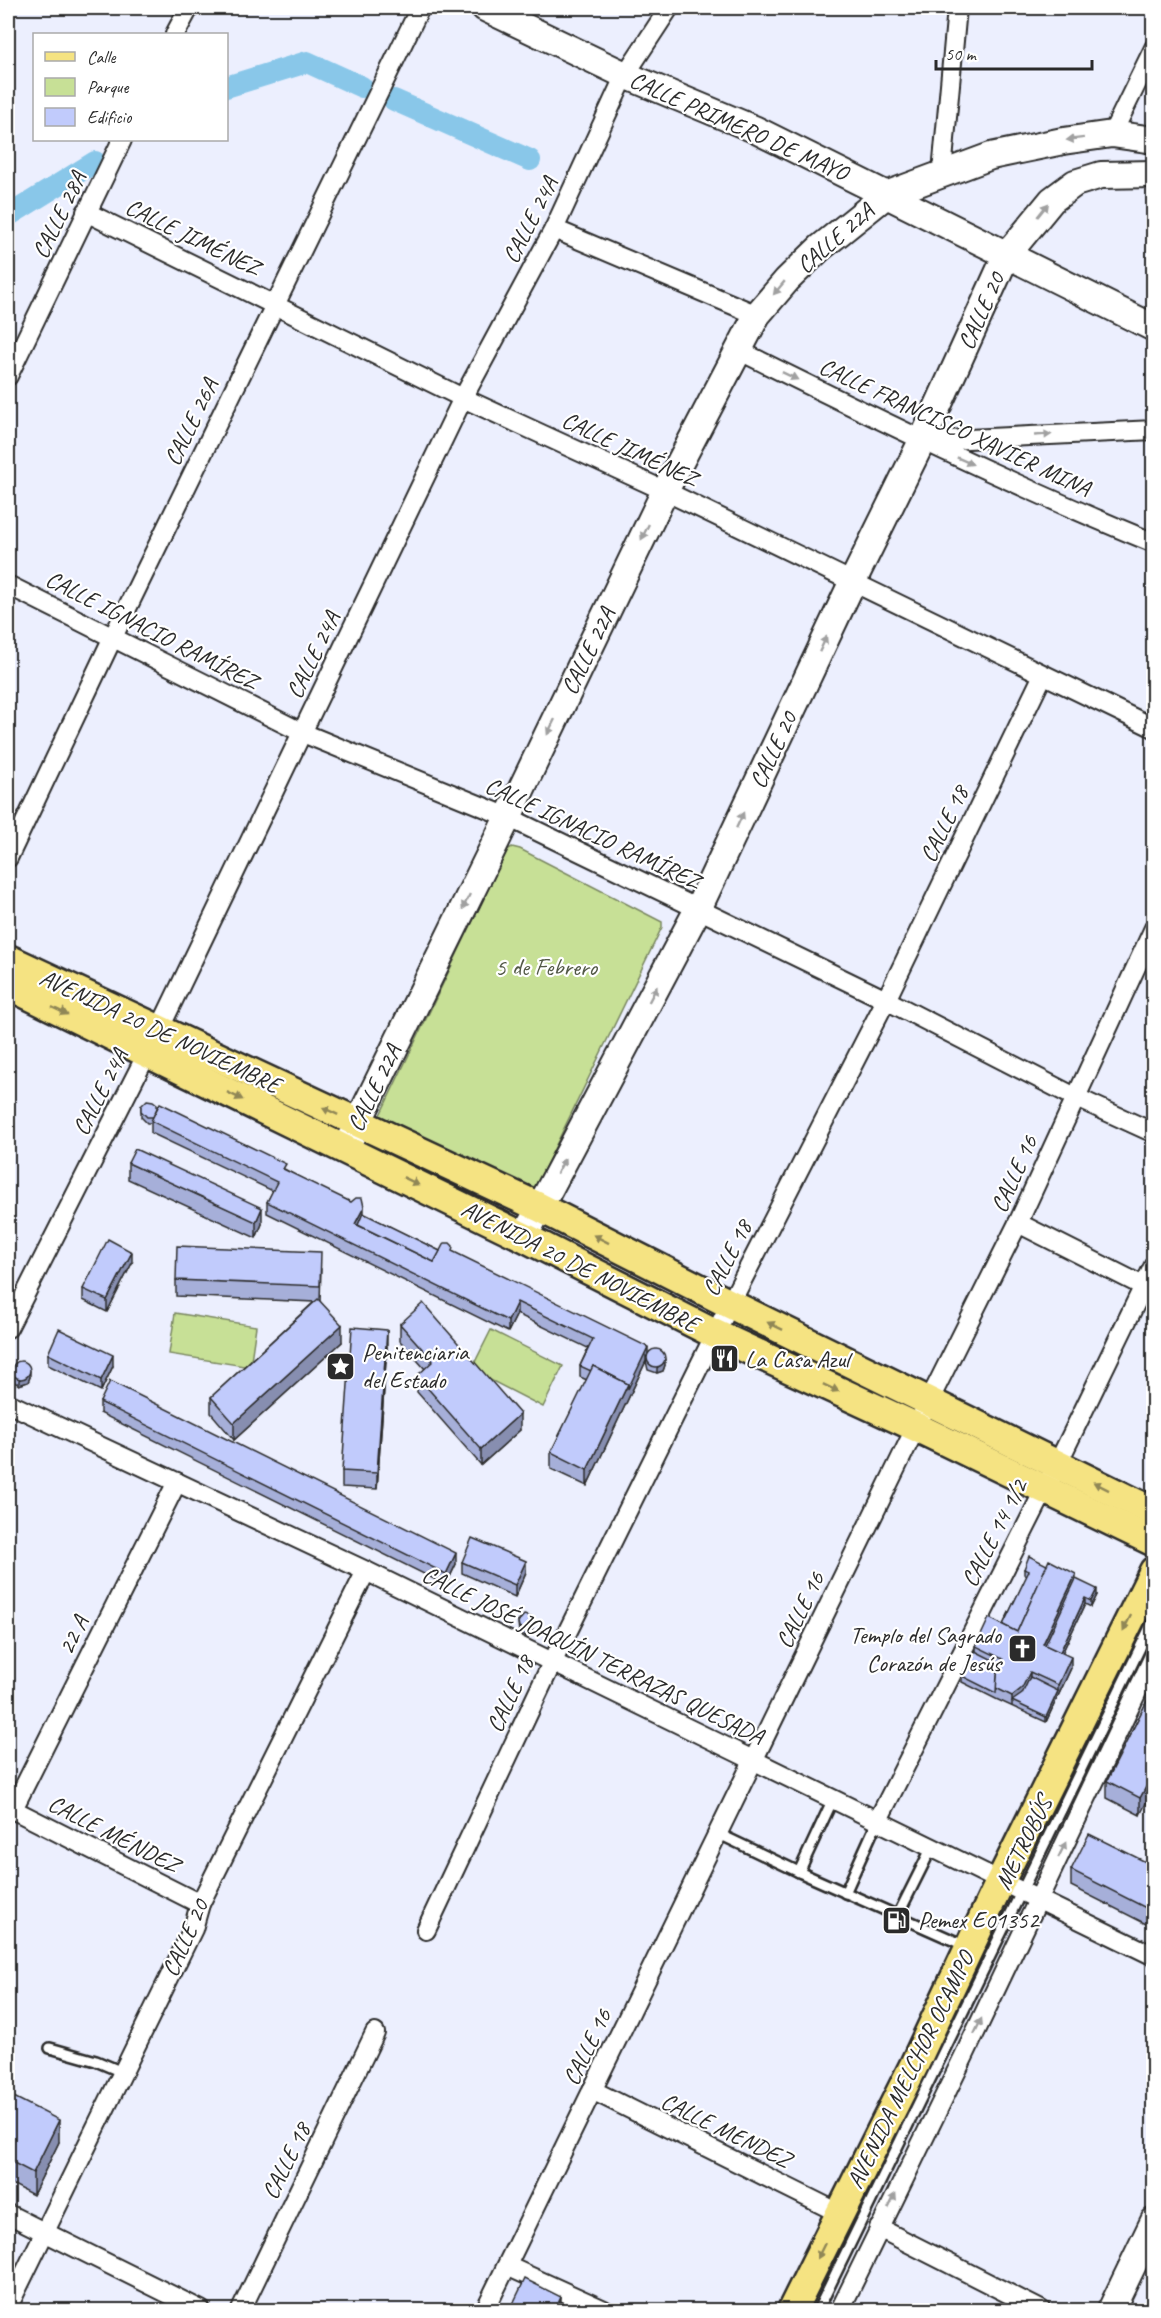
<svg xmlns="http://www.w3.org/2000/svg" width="1161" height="2318" viewBox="0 0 1161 2318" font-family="Caveat,sans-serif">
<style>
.green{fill:#c7e096;stroke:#798660;stroke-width:1.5}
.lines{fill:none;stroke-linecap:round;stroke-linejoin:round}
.canal{stroke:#89c7e9;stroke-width:22}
.lane-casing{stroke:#2b2b2b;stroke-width:14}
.street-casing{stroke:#2b2b2b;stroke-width:22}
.secondary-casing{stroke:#2b2b2b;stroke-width:30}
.primary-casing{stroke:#2b2b2b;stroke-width:33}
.lane{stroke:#fff;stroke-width:9}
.street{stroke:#fff;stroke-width:18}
.secondary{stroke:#fff;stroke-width:26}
.primary{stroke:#f5e382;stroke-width:28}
.wall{fill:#a6afd9;stroke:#2b2b2b;stroke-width:1.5}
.shaded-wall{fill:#878eb0;stroke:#2b2b2b;stroke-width:1.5}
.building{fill:#c1cbfc;stroke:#2b2b2b;stroke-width:1.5}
.oneway{fill:#a0a0a0}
.oneway2{fill:#908756}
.labels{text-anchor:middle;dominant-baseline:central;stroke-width:4.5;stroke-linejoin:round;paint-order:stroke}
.street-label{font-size:24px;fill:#2b2b2b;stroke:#fff}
.park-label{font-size:24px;fill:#525846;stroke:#fff}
.poi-label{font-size:24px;fill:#2b2b2b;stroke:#fff;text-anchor:start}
</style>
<rect width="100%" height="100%" fill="#eceffe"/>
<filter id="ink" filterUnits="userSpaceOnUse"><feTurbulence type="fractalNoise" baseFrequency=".0167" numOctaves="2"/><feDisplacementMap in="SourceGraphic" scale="12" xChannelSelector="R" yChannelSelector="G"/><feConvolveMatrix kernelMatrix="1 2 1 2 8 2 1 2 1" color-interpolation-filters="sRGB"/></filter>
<g filter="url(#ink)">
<g class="green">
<polygon points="512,847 520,849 662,922 662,927 536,1186 532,1191 382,1119 380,1115 507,850"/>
<polygon points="175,1313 256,1326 250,1367 169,1354"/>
<polygon points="491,1330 563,1366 543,1407 471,1370"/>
</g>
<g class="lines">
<g class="canal">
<polyline points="226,87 307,62 362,87"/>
<polyline points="394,100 530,160"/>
<polyline points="8,216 95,162"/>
</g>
<defs>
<g id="lane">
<polyline points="717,1833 799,1872 966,1946"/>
<polyline points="799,1872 833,1799"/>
<polyline points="845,1893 877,1822"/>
<polyline points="898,1915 931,1849"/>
<polyline points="50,2048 96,2061 122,2072"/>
<polyline points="818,2310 1154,1619"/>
</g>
<g id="street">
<polyline points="175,34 189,8"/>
<polyline points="1112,134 1154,48"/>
<polyline points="942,172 957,8"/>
<polyline points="86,212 463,398 665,491 1154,728"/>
<polyline points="554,229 757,315"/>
<path d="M738 350C875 418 1012 485 1154 543"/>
<polyline points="8,376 122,140"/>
<polyline points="927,441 1154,430"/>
<polyline points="8,585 303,733 508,817 886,1000 1075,1097 1154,1133"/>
<polyline points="8,858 113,637 420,8"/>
<polyline points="1018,1223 1153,1291"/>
<polyline points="8,1328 159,1030 463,398 554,229 625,75 669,8"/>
<polyline points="8,1403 366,1571 1154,1956"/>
<polyline points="8,1807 200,1904"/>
<polyline points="13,1809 177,1482"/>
<polyline points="877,1822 1058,1463 1154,1265"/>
<polyline points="426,1930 552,1663 730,1304 886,1000 1043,675"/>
<polyline points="592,2090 839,2213"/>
<polyline points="8,2214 201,2310"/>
<polyline points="879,2228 1041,2310"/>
<polyline points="507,2266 604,2310"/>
<polyline points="8,2307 193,1929 200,1904 366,1571"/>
<polyline points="241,2310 375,2033"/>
<polyline points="485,2310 916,1427 1018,1223 1154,928"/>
<polyline points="840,2310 964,2056 1154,1656"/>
</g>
<g id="secondary">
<polyline points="485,8 625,75 754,129 1154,328"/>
<polyline points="345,1149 508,817 665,491 757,315 787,280 820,248 886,195 991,156 1063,141 1112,134 1154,140"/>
<polyline points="524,1237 698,909 852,583 922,441 1006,256 1052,200 1075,183 1101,175 1154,174"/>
<polyline points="1111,2310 1154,2221"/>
</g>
<g id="primary">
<polyline points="8,959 539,1207 730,1304 1154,1512"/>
<polyline points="8,985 524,1237 715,1334 916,1427 1154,1542"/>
<polyline points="792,2310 914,2065 1000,1882 1154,1571"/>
</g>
</defs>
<use href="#lane" class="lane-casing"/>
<use href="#street" class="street-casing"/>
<use href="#secondary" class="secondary-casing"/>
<use href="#primary" class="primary-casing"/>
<use href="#lane" class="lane"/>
<use href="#street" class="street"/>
<use href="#secondary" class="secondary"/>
<use href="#primary" class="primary"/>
</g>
<g class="wall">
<polygon points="141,1106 157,1108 286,1170 364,1214 440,1251 453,1252 648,1354 665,1365 663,1371 657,1373 648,1370 646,1361 587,1486 551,1469 551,1452 587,1380 580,1377 580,1366 588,1348 517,1314 508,1332 267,1213 267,1202 273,1191 151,1133 151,1123 147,1123 141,1117"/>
<polygon points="128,1163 262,1224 256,1238 128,1179"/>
<polygon points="132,1263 107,1312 83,1300 83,1289"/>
<polygon points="321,1269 320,1301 342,1342 234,1440 211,1413 211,1397 314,1302 176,1296 176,1280"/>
<polygon points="400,1324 520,1430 481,1465 417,1392 417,1376 425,1369 400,1341"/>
<polygon points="387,1346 377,1489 342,1487 342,1471"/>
<polygon points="48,1354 113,1366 101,1391 48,1365"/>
<polygon points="11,1371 30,1377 28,1382 19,1385 14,1382 11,1376"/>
<polygon points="100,1402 456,1564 446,1585 100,1413"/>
<polygon points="462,1562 526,1572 515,1597 462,1573"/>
<polygon points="1024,1569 1076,1579 1097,1595 1091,1607 1085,1604 1062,1653 1071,1668 1046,1722 996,1699 962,1682 962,1676 976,1652 976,1646 1003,1625 1027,1576 1024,1574"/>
<polygon points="518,1622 533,1627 532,1632 526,1636 519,1633"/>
<polygon points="1154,1687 1140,1815 1107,1798 1107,1781"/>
<polygon points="1154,1866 1154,1928 1071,1886 1071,1870"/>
<polygon points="8,2094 59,2142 33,2195 8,2182"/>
</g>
<g class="shaded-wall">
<polygon points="364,1207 364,1218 358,1230 355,1224"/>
<polygon points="262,1208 262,1224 256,1238 256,1222"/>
<polygon points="132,1252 132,1263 107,1312 107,1300"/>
<polygon points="517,1302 517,1314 508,1332 508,1321"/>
<polygon points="342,1325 342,1342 234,1440 234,1423"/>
<polygon points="387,1330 387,1346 377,1489 377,1473"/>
<polygon points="648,1347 648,1358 646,1356 646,1361 587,1486 587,1470 628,1384"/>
<polygon points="113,1355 113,1366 101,1391 101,1380"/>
<polygon points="665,1360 665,1365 663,1371 657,1373 657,1368"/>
<polygon points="30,1371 30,1377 28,1382 19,1385 19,1380"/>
<polygon points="520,1414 520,1430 481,1465 481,1449"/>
<polygon points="456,1553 456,1564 446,1585 446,1574"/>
<polygon points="526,1561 526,1572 515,1597 515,1585"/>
<polygon points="1076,1574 1076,1585 1045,1651 1043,1644"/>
<polygon points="1097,1589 1097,1595 1091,1607 1091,1601"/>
<polygon points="1085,1598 1085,1604 1058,1662 1058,1657"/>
<polygon points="533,1622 532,1632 526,1636 526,1631"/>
<polygon points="1071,1657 1071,1668 1046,1722 1046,1717 1058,1691 1058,1685"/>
<polygon points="1030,1672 1030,1683 1022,1700 1012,1701 1012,1707 1012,1696"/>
<polygon points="1154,1772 1154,1788 1140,1815 1140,1798"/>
<polygon points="59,2120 59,2142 33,2195 33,2173"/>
<polygon points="561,2297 561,2310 555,2310"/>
</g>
<g class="building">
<polygon points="147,1100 153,1101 157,1104 157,1108 153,1117 147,1117 141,1111 141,1106"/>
<polygon points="160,1103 286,1164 283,1169 351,1202 356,1198 362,1198 364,1207 355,1224 434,1262 444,1243 450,1243 453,1246 452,1251 648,1347 628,1389 628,1384 593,1366 591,1371 580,1366 593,1339 517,1302 508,1321 267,1202 277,1182 151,1121"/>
<polygon points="135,1149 262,1208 256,1222 128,1163"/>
<polygon points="363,1213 440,1251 434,1262 358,1225"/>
<polygon points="108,1239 132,1252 107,1300 83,1289"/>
<polygon points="177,1246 321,1252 320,1286 176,1280"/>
<polygon points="318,1299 342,1325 234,1423 211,1397"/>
<polygon points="423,1303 520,1414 481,1449 417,1376 433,1361 400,1324"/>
<polygon points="352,1327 387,1330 377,1473 342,1471"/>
<polygon points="59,1329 113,1355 101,1380 48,1354"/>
<circle cx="656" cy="1358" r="9"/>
<circle cx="21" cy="1370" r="9"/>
<polygon points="593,1366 628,1384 587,1470 551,1452"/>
<polygon points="110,1381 456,1553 446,1574 100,1402"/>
<polygon points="472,1538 526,1561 515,1585 462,1562"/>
<polygon points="1029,1556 1047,1565 1017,1632 1003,1625 1029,1571 1024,1569"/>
<polygon points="1049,1560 1076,1574 1043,1644 1071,1657 1058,1685 1030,1672 1022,1688 1012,1696 996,1688 997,1674 1003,1659 976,1646 989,1618 1017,1632"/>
<polygon points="1076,1579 1097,1589 1091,1601 1085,1598 1060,1652 1045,1645"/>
<polygon points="524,1615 531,1617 533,1622 532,1627 526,1631 519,1627 518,1622"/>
<polygon points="975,1651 1001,1664 997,1674 996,1693 962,1676"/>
<polygon points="1030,1677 1058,1691 1046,1717 1012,1701 1022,1694"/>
<polygon points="1154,1687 1154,1772 1140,1798 1107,1781"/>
<polygon points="1089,1834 1154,1866 1154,1912 1071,1870"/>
<polygon points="8,2094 59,2120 33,2173 8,2160"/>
<polygon points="525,2279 561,2297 555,2310 510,2310"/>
</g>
<defs><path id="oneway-solid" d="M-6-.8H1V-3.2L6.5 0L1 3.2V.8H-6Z" transform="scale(1.5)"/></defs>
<g class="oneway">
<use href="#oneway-solid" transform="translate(1075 139) rotate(173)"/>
<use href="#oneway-solid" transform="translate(1043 210) rotate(-51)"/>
<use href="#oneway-solid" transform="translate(779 288) rotate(130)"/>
<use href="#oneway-solid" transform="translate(790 376) rotate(26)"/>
<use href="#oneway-solid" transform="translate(1043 435) rotate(-3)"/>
<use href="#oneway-solid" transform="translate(965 461) rotate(24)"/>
<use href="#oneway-solid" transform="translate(645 532) rotate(116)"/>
<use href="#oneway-solid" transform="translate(823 644) rotate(-65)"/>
<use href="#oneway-solid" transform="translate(551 727) rotate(116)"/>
<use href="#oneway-solid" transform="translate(740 820) rotate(-65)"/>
<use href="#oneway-solid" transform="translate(466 902) rotate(116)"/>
<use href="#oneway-solid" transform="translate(653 994) rotate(-62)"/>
<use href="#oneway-solid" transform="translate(561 1166) rotate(-62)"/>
<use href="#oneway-solid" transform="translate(1062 1850) rotate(-64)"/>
<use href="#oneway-solid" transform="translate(978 2026) rotate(-65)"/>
<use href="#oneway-solid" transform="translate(892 2201) rotate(-64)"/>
</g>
<g class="oneway2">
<use href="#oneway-solid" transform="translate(60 1011) rotate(26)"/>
<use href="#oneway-solid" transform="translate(235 1096) rotate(26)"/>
<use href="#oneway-solid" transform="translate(330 1111) rotate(-155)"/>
<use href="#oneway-solid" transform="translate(411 1181) rotate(26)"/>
<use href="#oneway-solid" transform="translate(601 1239) rotate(-153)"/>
<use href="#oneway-solid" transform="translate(775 1326) rotate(-154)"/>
<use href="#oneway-solid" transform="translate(831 1388) rotate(25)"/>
<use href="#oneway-solid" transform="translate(1101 1486) rotate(-153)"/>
<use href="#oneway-solid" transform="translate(1127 1623) rotate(117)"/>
<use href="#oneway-solid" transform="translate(821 2251) rotate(116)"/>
</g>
</g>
<defs>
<symbol id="restaurant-square" viewBox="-11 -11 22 22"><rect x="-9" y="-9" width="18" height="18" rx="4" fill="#2b2b2b" stroke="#fff"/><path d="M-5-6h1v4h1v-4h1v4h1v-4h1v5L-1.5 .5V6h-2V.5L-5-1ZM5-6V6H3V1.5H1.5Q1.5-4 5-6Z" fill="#fff"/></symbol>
<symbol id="sight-square" viewBox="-11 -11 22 22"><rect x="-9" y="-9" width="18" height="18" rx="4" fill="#2b2b2b" stroke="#fff"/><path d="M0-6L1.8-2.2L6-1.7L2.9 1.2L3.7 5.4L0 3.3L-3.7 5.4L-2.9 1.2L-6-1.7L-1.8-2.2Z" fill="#fff"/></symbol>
<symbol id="church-square" viewBox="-11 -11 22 22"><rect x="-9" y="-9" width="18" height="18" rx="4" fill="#2b2b2b" stroke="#fff"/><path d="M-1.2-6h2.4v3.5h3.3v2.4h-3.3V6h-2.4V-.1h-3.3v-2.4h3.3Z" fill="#fff"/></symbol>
<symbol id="fuel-square" viewBox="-11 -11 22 22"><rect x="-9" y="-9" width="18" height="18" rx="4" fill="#2b2b2b" stroke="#fff"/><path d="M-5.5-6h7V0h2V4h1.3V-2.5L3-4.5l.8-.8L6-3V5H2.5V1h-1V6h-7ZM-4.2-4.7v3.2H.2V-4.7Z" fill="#fff"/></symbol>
</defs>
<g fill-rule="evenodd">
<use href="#restaurant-square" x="708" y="1342" width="33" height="33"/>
<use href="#sight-square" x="324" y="1350" width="33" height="33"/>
<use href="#church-square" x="1006" y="1632" width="33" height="33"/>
<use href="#fuel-square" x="880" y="1904" width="33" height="33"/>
</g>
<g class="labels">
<g class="street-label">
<text transform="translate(739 126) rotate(24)">CALLE PRIMERO DE MAYO</text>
<text transform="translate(59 215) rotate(-64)">CALLE 28A</text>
<text transform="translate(530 220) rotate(-63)">CALLE 24A</text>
<text transform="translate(193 237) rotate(26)">CALLE JIMÉNEZ</text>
<text transform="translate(835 238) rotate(-41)">CALLE 22A</text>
<text transform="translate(981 311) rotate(-66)">CALLE 20</text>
<text transform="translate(191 422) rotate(-64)">CALLE 26A</text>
<text transform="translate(955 427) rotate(25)">CALLE FRANCISCO XAVIER MINA</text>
<text transform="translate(630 449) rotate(25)">CALLE JIMÉNEZ</text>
<text transform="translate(152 630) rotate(27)">CALLE IGNACIO RAMÍREZ</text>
<text transform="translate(588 651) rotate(-64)">CALLE 22A</text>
<text transform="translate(313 655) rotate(-64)">CALLE 24A</text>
<text transform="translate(773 750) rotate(-65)">CALLE 20</text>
<text transform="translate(944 824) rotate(-64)">CALLE 18</text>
<text transform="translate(593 833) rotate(25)">CALLE IGNACIO RAMÍREZ</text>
<text transform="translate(160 1031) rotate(25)">AVENIDA 20 DE NOVIEMBRE</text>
<text transform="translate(374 1088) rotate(-64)">CALLE 22A</text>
<text transform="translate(100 1092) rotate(-63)">CALLE 24A</text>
<text transform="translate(1014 1174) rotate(-66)">CALLE 16</text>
<text transform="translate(727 1258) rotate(-63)">CALLE 18</text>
<text transform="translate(580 1266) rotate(27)">AVENIDA 20 DE NOVIEMBRE</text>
<text transform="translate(994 1533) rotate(-63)">CALLE 14 1/2</text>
<text transform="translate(800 1610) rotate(-64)">CALLE 16</text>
<text transform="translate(73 1635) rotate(-63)">22 A</text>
<text transform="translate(593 1655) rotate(26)">CALLE JOSÉ JOAQUÍN TERRAZAS QUESADA</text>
<text transform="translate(510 1694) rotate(-65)">CALLE 18</text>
<text transform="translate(114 1834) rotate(27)">CALLE MÉNDEZ</text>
<text transform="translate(1023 1843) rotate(-64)">METROBÚS</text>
<text transform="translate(185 1938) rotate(-66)">CALLE 20</text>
<text transform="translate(587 2047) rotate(-64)">CALLE 16</text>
<text transform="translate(910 2070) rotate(-64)">AVENIDA MELCHOR OCAMPO</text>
<text transform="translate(726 2130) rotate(26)">CALLE MENDEZ</text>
<text transform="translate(286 2161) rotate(-64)">CALLE 18</text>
</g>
<g class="park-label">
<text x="546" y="967">5 de Febrero</text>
</g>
<g class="poi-label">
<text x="362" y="1352">Penitenciaria<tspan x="362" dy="28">del Estado</tspan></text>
<text x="745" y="1359">La Casa Azul</text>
<text x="1001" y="1635" text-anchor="end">Templo del Sagrado<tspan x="1001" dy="28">Corazón de Jesús</tspan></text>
<text x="918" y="1920">Pemex E01352</text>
</g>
</g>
<rect width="1161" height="2318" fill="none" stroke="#fff" stroke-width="30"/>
<rect x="15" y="15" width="1131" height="2288" fill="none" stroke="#2b2b2b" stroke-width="2" filter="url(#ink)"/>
<rect x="33" y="33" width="195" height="108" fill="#ffffff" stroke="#aaaaaa" stroke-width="1.5"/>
<rect x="45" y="52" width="30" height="9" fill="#f5e382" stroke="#aaaaaa" stroke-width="1.5"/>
<text x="87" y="63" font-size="18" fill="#2b2b2b">Calle</text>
<rect x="45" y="78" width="30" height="18" fill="#c7e096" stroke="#aaaaaa" stroke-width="1.5"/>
<text x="87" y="93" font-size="18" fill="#2b2b2b">Parque</text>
<rect x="45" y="108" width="30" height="18" fill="#c1cbfc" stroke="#aaaaaa" stroke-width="1.5"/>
<text x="87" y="123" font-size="18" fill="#2b2b2b">Edificio</text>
<path d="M936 60v9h156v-9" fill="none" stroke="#2b2b2b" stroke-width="3"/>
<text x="945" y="60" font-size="18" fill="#2b2b2b" stroke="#ffffff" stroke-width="4.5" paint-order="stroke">50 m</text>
</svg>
